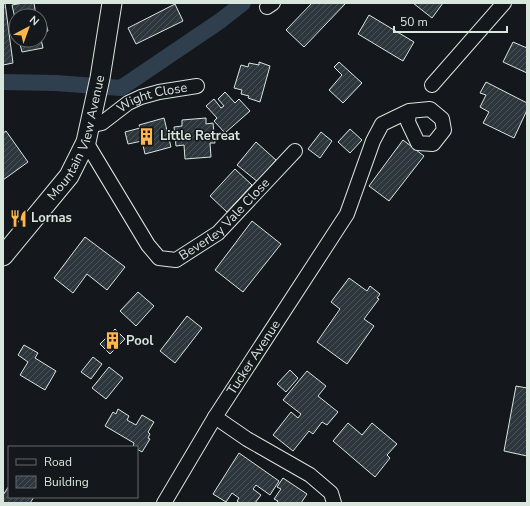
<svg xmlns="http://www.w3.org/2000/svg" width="530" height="506" viewBox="0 0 530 506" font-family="'Nunito Sans',sans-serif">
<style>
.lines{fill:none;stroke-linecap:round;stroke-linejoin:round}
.canal{stroke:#2f3f4d;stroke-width:16}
.building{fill:url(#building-hatch);stroke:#d8e6dc}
.street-casing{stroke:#d8e6dc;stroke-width:16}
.secondary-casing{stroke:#d8e6dc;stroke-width:21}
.street{stroke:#14181c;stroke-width:14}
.secondary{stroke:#14181c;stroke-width:19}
.labels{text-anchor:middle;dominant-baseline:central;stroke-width:3;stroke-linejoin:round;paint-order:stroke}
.street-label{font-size:13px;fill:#d8e6dc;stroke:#14181c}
.poi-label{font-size:13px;font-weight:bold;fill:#d8e6dc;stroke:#14181c;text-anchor:start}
</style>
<defs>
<pattern id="building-hatch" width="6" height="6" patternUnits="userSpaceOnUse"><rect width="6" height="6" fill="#2c363c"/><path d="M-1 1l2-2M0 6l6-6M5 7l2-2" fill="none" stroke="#4a5358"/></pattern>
</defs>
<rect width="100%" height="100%" fill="#14181c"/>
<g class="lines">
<polyline class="canal" points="3,82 56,83 121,88 220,21 243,3"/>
</g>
<g class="building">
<polygon points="3,3 5,3 13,63 3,65"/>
<polygon points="23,3 34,3 36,16 16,16 16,23 12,5"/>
<polygon points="312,3 346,3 304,47 286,30"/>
<polygon points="413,3 443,3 432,18"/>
<polygon points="175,4 183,21 136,44 128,28"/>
<polygon points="369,15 414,42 403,61 358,34"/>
<polygon points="45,20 48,31 40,33 40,21"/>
<polygon points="40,34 43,48 22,52 19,40 40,40"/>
<polygon points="513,42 527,48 527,73 503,62"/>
<polygon points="259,62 270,66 260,102 248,98 249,96 241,94 242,90 234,88 241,65 248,67 249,63 259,65"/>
<polygon points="339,62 362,83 343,103 329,90 342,75 334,67"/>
<polygon points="486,82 527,103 527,110 514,138 483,123 489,112 480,107 486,95 480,93"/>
<polygon points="225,92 235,103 239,99 250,111 225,133 214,121 217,118 206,106 214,99 221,108 224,106 218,99"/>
<polygon points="164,118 171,147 145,154 142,141 128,144 125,132 140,128 139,125"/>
<polygon points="206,118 206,124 213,123 215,143 210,143 211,157 185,159 184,145 176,146 174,127 182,126 182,120"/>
<polygon points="350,129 362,140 350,153 338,142"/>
<polygon points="6,131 28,162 3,180 3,133"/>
<polygon points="321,132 332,141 320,158 308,149"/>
<polygon points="403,140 424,156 389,201 369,186"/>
<polygon points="256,142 276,160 258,182 237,165"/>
<polygon points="235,169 252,185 227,212 210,196"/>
<polygon points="252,221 281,244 243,292 215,270"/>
<polygon points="85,237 125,267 107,290 87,274 73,293 54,278"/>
<polygon points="349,278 367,291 370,286 380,294 377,298 379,299 364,319 374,326 347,364 317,342 340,309 331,302"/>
<polygon points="138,292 154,306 136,326 120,311"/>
<polygon points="187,316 202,328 175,363 160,351"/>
<polygon points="115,329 125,339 110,354 100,344"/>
<polygon points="24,345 38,353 35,358 56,371 45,390 20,375 28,362 18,355"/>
<polygon points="93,357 102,364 91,379 81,372"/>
<polygon points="109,367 123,378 106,399 92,388"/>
<polygon points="290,370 298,378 286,392 277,384"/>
<polygon points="307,371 326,386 318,396 338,412 327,425 322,422 313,434 309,431 293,451 273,435 291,412 298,418 301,414 283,400"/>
<polygon points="516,386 527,388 527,456 504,451"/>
<polygon points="118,409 129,416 127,420 136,425 142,415 154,422 148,432 150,434 148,438 150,439 142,452 137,449 137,447 133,447 134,443 105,426 113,412 116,414"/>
<polygon points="348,423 362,435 372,423 397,444 387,455 390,458 375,477 333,441"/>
<polygon points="239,453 279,481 270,495 256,485 253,489 261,495 255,503 240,503 237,501 239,498 232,493 226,502 213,494"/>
<polygon points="283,478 307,494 301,503 276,503 278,501 274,499 281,489 277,487"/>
<polygon points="9,486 9,497 34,497 30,503 3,503 3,495"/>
</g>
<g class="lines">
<defs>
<g id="street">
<polyline points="267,7 273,3"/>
<polyline points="432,85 504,3"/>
<path id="s1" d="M89 126 102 123 128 103 141 97 159 92 197 86"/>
<path id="s2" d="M86 142 148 245 159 258 176 260 218 233 295 151"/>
<polyline points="215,417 247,439 310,475 331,493 334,503"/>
<path id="s3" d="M164 503 215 417 347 214 373 141 382 124 409 111 430 109 442 119 444 130 433 144 418 143 408 122 409 111"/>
</g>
<g id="secondary">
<path id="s4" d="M3 256 69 176 86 142 100 78 112 3"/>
</g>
</defs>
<use href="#street" class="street-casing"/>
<use href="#secondary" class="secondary-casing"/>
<use href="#street" class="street"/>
<use href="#secondary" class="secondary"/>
</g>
<defs>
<symbol id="building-bare" viewBox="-9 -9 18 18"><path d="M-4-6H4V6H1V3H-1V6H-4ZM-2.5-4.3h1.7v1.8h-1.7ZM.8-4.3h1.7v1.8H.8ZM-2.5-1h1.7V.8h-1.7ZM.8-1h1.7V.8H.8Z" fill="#ffb74d" stroke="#14181c" stroke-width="2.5" paint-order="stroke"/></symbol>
<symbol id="restaurant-bare" viewBox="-9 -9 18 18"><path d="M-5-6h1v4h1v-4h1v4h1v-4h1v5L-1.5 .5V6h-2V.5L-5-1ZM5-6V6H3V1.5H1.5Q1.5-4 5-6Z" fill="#ffb74d" stroke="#14181c" stroke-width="2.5" paint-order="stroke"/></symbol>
</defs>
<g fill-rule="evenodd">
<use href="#building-bare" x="134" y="124" width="25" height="25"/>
<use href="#restaurant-bare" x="6" y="206" width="25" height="25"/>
<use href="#building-bare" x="100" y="328" width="25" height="25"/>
</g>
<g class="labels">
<g class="street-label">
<text stroke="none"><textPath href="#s1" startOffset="71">Wight Close</textPath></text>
<text stroke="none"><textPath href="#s4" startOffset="142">Mountain View Avenue</textPath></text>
<text stroke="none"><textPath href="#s2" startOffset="218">Beverley Vale Close</textPath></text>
<text stroke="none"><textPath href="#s3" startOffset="171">Tucker Avenue</textPath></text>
</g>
<g class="poi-label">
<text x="160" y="136">Little Retreat</text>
<text x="31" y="218">Lornas</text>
<text x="126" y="341">Pool</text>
</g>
</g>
<rect width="530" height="506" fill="none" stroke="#d8e6dc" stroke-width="8"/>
<rect x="8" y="446" width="130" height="52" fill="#14181c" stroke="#626a69"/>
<rect x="16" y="459" width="20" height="6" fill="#14181c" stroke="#626a69"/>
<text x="44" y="466" font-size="12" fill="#d8e6dc">Road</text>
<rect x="16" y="476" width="20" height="12" fill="url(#building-hatch)" stroke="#626a69"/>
<text x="44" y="486" font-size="12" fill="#d8e6dc">Building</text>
<g transform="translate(28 28) rotate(41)"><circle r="19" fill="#14181c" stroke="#626a69"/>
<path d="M0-3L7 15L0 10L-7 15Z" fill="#ffb74d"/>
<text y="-6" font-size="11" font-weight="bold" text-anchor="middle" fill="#d8e6dc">N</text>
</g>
<path d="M394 26v6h113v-6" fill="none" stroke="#d8e6dc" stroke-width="2"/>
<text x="400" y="26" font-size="12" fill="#d8e6dc" stroke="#14181c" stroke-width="3" paint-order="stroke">50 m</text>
</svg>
